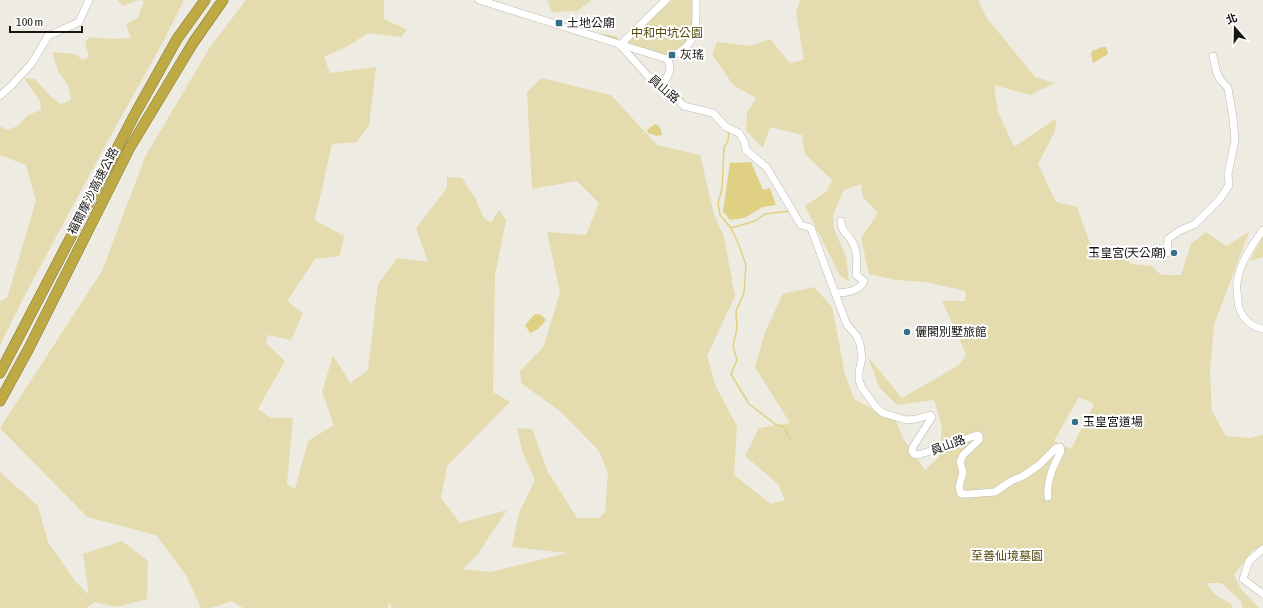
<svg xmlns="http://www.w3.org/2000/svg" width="1263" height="608" viewBox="0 0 1263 608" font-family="'Asap Condensed','Noto Sans TC',sans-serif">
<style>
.green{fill:#e4dbae;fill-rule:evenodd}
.water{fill:#dfd083}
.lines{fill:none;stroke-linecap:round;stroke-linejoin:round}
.stream{stroke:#dfd083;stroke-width:1.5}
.minor-casing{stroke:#bdbbb1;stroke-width:8}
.highway-casing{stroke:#847632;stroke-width:11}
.minor{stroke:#fff;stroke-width:7}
.highway{stroke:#beaa44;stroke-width:10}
.poi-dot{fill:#356f88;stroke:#fff;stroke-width:1.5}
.labels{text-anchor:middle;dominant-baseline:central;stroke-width:4;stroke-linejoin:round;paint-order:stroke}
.poi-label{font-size:12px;fill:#171612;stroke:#fff;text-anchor:start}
.park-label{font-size:12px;fill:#564b0f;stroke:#fff}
.street-label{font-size:12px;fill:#171612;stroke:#fff}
</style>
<rect width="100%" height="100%" fill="#eeece2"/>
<g class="green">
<polygon points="118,0 184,0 164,40 105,146 27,291 0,345 0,301 7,298 36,201 26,165 0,155 0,126 7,130 18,126 28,115 41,110 40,101 24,78 35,79 51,97 61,104 71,100 68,85 58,71 52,52 76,54 82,60 89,57 85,42 90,37 113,39 131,38 126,24 138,18 144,1 138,0 123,6"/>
<path d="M246 0H384V19L407 30 401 37 368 33 348 46 324 57 330 73 376 67 369 125 357 142 332 144 315 220 344 236 340 256 315 259 287 301 303 313 291 340 268 335 266 343 285 361 258 409 271 418H293L287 484 295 489 308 441 334 425 322 392 333 355 350 383 368 370 378 284 397 258 428 262 416 228 447 188V177L462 178 475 198 484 218 491 223 499 210 506 220 495 276 493 392 510 402 447 466 441 498 460 523 507 510 477 555 463 569 491 572 567 553 512 547 519 513 535 480 522 451 517 428 532 429 548 472 577 518H599L605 512 608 473 599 451 561 412 521 383 520 371 544 346 560 292 547 232 586 235 599 203 577 181 532 189 527 92 542 78 611 95 657 145 700 155 714 214 724 237 735 296 707 356 716 387 737 426 734 475 771 504 785 500 778 484 745 456 759 428 790 423 755 367 765 332 783 294 814 287 832 307 845 374 854 399 896 421 903 438 925 470 939 457 942 427 934 400 897 405 879 387 868 357 902 398 959 365 966 354 942 301H965L966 291 925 282 896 280 869 274 861 238 878 213 863 197 861 184 844 190 833 215 834 229 846 257 849 281 840 276 805 206 827 191 832 180 805 154 802 135 770 127 763 148 746 131 747 113 756 98 733 85 712 54 717 42 751 46 770 39 790 63 804 60 796 13 800 0H978L986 17 1035 77 1055 83 1030 95 994 85 998 112 1014 147 1057 118 1054 133 1038 164 1056 202 1077 207 1093 251 1123 246 1130 264 1152 266 1161 275H1181L1191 244 1206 232 1226 246 1249 232 1214 325 1210 373 1212 411 1226 436 1249 438 1263 435V546L1253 550 1234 575 1241 589 1259 608H1243L1241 601 1221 583H1206L1214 594 1230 603 1233 608H392L389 602 388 608H243L232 601 211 608H201L186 575 156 535 87 517 0 428 102 271 145 157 210 47ZM1079 397 1094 404 1071 449 1054 441Z"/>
<polygon points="547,0 592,0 577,11 552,12"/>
<polygon points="672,0 692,0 693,26 686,43 674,58 625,43"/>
<polygon points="1263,237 1263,257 1250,261 1261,240"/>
<polygon points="0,472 38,506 48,542 75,581 89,595 83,554 122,541 148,561 147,599 117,607 95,602 86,608 0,608"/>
</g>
<g class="water">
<polygon points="1102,47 1106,47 1108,54 1093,63 1091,55 1092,51"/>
<polygon points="655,124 660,127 662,135 657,136 648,133 647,130"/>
<polygon points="751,162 763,190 770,188 776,205 763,207 744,218 730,220 723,211 730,163"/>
<polygon points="535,314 541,315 546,320 538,329 530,333 525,325"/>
</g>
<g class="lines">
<g class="stream">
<polyline points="556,21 589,30"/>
<polyline points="604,35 617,38"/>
<polyline points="668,86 677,91 684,101"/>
<polyline points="729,130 728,141 724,147 722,189 718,203 720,215 731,228 739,245 746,265 744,293 736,311 737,328 733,346 737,360 731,374 749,404 775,424 785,428 790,439"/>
<polyline points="731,228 755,221 765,214 790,211"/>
</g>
<defs>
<g id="minor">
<path d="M479 0 667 59C673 56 679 53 684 49 698 37 696 16 696 0"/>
<path d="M620 45 647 75 663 85 684 106 713 113 726 127 739 133 744 141 746 150 767 168 801 225 811 228 835 293C845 293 859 292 864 281L856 275C857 263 858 250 851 240 847 232 841 233 841 221"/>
<polyline points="620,45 666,0"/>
<path d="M663 85C667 76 674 69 667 59"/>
<polyline points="0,96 12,85 32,63 48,36 79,22 89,0"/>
<path d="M1263 230C1252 245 1239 264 1237 283 1236 289 1238 296 1238 302 1240 316 1249 326 1263 329"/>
<polyline points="1167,253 1168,239 1179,231 1195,224 1220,199 1229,185 1228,174 1235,140 1233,118 1228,88 1219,78 1216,70 1213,56"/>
<path d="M835 293 847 325 856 335 860 344 862 358 859 371V380L862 388 876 407 883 413 906 420 916 419 930 415 932 417 913 447 912 451 914 454 918 455 924 453 977 435 979 436V440L963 455 960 462 963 472 959 487 961 494H968L995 492 1011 481 1023 476 1039 465 1056 448 1060 447 1061 451C1054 465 1046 480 1048 497"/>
<polyline points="1263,549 1249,561 1243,579 1263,594"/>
</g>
<g id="highway">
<polyline points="0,373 135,114 177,39 205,0"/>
<polyline points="0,401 29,348 129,149 193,43 223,0"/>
</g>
</defs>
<use href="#minor" class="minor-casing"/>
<use href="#highway" class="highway-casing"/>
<use href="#minor" class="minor"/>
<use href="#highway" class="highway"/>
</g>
<g class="poi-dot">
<rect x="555" y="19" width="8" height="8" rx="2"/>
<rect x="668" y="51" width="8" height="8" rx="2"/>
<circle cx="1174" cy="253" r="4"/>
<circle cx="907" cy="332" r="4"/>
<circle cx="1075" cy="422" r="4"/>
</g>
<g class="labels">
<g class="poi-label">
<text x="567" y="23">土地公廟</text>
<text x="680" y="55">灰瑤</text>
<text x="1166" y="253" text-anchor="end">玉皇宮(天公廟)</text>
<text x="915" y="332">儷閣別墅旅館</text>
<text x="1083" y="422">玉皇宮道場</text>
</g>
<g class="park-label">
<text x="667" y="33">中和中坑公園</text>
<text x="1007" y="556">至善仙境墓園</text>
</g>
<g class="street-label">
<text transform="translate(664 89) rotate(40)">員山路</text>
<text transform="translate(93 191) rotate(-63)">福爾摩沙高速公路</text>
<text transform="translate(948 445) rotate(-20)">員山路</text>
</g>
</g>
<g transform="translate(1235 28) rotate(340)" stroke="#ffffff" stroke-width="3" paint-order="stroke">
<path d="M0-3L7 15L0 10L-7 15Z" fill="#171612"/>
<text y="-6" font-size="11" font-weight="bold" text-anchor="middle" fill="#171612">北</text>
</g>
<path d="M10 26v6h72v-6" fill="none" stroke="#171612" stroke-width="2"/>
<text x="16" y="26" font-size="12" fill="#171612" stroke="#ffffff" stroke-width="3" paint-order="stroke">100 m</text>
</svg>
